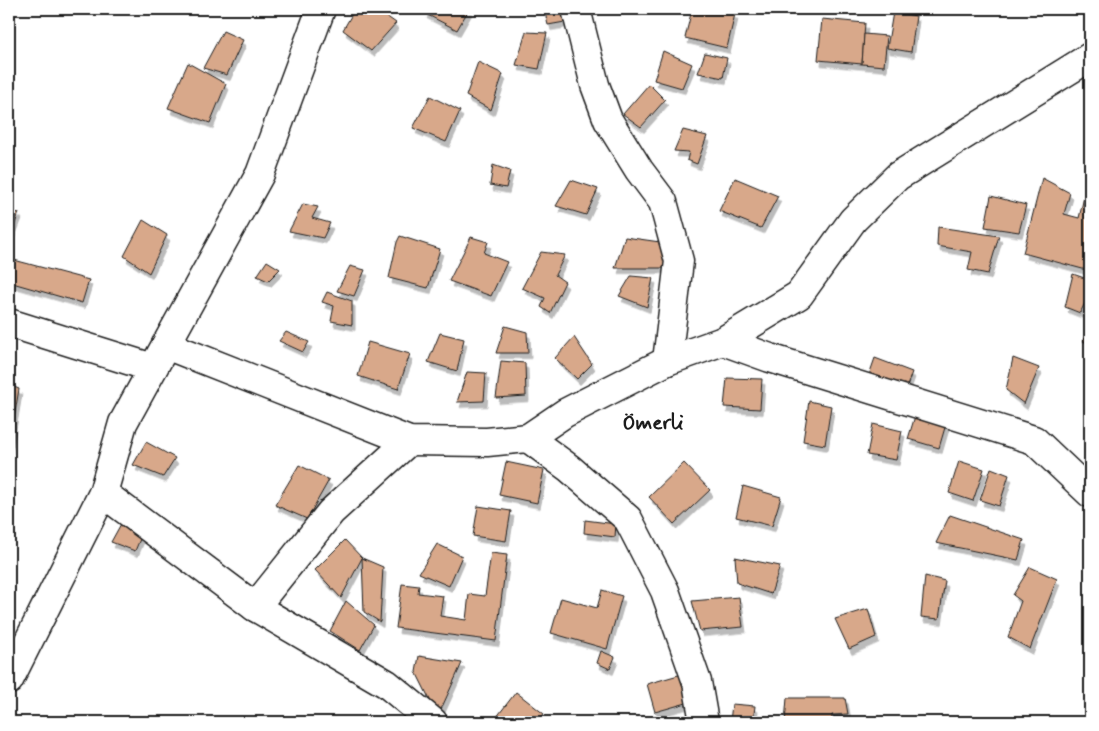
<svg xmlns="http://www.w3.org/2000/svg" width="1099" height="731" viewBox="0 0 1099 731" font-family="Mynerve,sans-serif">
<style>
.building{fill:#d8a88a;stroke:#1c1c1c;filter:url(#shadow)}
.lines{fill:none;stroke-linecap:round;stroke-linejoin:round}
.minor-casing{stroke:#1c1c1c;stroke-width:31}
.minor{stroke:#fff;stroke-width:28}
.labels{text-anchor:middle;dominant-baseline:central;stroke-width:4.5;stroke-linejoin:round;paint-order:stroke}
.quarter-label{font-size:21px;font-weight:bold;fill:#1c1c1c;stroke:#fff}
</style>
<defs>
<filter id="shadow"><feDropShadow dx="3" dy="5.5" stdDeviation="0" flood-color="#0004"/></filter>
</defs>
<rect width="100%" height="100%" fill="#fff"/>
<filter id="ink" filterUnits="userSpaceOnUse"><feTurbulence type="fractalNoise" baseFrequency=".02" numOctaves="2"/><feDisplacementMap in="SourceGraphic" scale="10" xChannelSelector="R" yChannelSelector="G"/><feConvolveMatrix kernelMatrix="1 2 1 2 8 2 1 2 1" color-interpolation-filters="sRGB"/></filter>
<g filter="url(#ink)">
<g class="building">
<polygon points="355,9 376,9 396,23 371,51 343,30"/>
<polygon points="426,9 469,9 457,30 424,13"/>
<polygon points="544,9 572,9 576,20 548,25"/>
<polygon points="692,9 714,9 735,14 727,48 685,38"/>
<polygon points="893,12 916,16 911,52 887,48"/>
<polygon points="822,19 865,23 862,64 818,60"/>
<polygon points="223,31 243,40 227,75 203,68"/>
<polygon points="526,32 547,33 539,69 516,65"/>
<polygon points="864,34 887,36 884,66 862,64"/>
<polygon points="663,51 692,64 682,88 654,80"/>
<polygon points="705,53 727,58 723,78 698,73"/>
<polygon points="478,62 503,74 491,110 466,96"/>
<polygon points="188,63 226,84 210,123 168,108"/>
<polygon points="649,84 665,100 641,127 623,114"/>
<polygon points="430,96 460,111 446,142 413,128"/>
<polygon points="683,130 707,136 697,164 687,160 689,152 674,151"/>
<polygon points="493,165 510,171 506,188 490,185"/>
<polygon points="735,178 778,196 761,228 719,211"/>
<polygon points="1042,178 1070,193 1064,214 1079,218 1084,197 1090,199 1090,271 1023,253"/>
<polygon points="571,180 598,189 586,215 556,206"/>
<polygon points="991,196 1026,205 1019,232 985,227"/>
<polygon points="303,204 318,207 312,218 330,223 323,238 289,231"/>
<polygon points="9,211 19,213 9,239"/>
<polygon points="143,220 167,235 149,273 124,256"/>
<polygon points="938,227 999,236 988,274 968,270 972,252 937,246"/>
<polygon points="400,236 440,249 428,288 389,278 397,242"/>
<polygon points="471,237 488,242 484,253 507,262 491,296 449,281"/>
<polygon points="625,237 667,243 664,268 615,268"/>
<polygon points="541,252 565,255 555,275 565,282 550,313 541,307 545,298 522,288"/>
<polygon points="14,260 89,280 82,303 9,282 9,271"/>
<polygon points="267,261 280,269 268,281 257,276"/>
<polygon points="350,266 365,270 354,296 337,291"/>
<polygon points="1073,274 1090,280 1090,293 1080,313 1065,307"/>
<polygon points="631,276 653,278 647,307 619,296"/>
<polygon points="327,292 352,301 352,325 331,321 334,306 322,302"/>
<polygon points="505,326 527,332 528,353 496,353"/>
<polygon points="1090,331 1090,345 1083,341"/>
<polygon points="286,332 309,342 303,352 279,341"/>
<polygon points="440,333 464,339 457,371 428,362"/>
<polygon points="574,337 592,364 577,379 555,358"/>
<polygon points="368,342 410,354 398,389 358,376"/>
<polygon points="875,358 912,372 905,392 868,378"/>
<polygon points="1013,358 1039,368 1024,404 1006,390"/>
<polygon points="501,361 525,363 526,396 496,398"/>
<polygon points="467,372 486,373 484,401 457,402"/>
<polygon points="727,378 762,379 760,409 724,407"/>
<polygon points="9,385 19,389 9,448"/>
<polygon points="809,401 831,406 825,445 803,441"/>
<polygon points="915,416 946,424 939,448 908,439"/>
<polygon points="873,424 902,431 896,460 867,455"/>
<polygon points="146,442 175,458 163,477 133,465"/>
<polygon points="959,461 984,469 973,501 949,493"/>
<polygon points="506,462 544,470 537,503 499,495"/>
<polygon points="684,463 710,490 674,524 649,497"/>
<polygon points="299,465 329,480 307,519 275,505"/>
<polygon points="991,468 1009,475 999,506 980,500"/>
<polygon points="743,486 781,497 772,526 736,517"/>
<polygon points="478,506 511,511 506,541 473,536"/>
<polygon points="950,515 1024,540 1018,560 936,543"/>
<polygon points="585,520 616,524 615,537 584,533"/>
<polygon points="122,522 143,532 135,551 111,542"/>
<polygon points="345,540 362,558 341,598 315,570"/>
<polygon points="437,544 462,556 449,586 419,573"/>
<polygon points="491,553 507,555 496,641 396,628 402,584 419,586 418,593 443,596 440,616 466,620 469,594 485,596"/>
<polygon points="735,557 780,566 771,594 737,583"/>
<polygon points="362,558 383,567 380,622 364,612"/>
<polygon points="1030,567 1057,579 1030,649 1008,637 1021,601 1013,595"/>
<polygon points="925,576 945,581 939,619 921,617"/>
<polygon points="602,590 622,596 607,649 551,633 561,598 597,608"/>
<polygon points="739,597 743,627 700,631 692,601"/>
<polygon points="346,601 374,625 360,650 330,631"/>
<polygon points="868,609 876,637 849,649 835,619"/>
<polygon points="601,651 615,657 610,669 597,663"/>
<polygon points="419,656 462,663 438,716 416,672"/>
<polygon points="689,672 697,700 655,712 647,684"/>
<polygon points="1087,673 1090,673 1090,710"/>
<polygon points="516,692 544,714 537,722 501,722 496,718"/>
<polygon points="787,698 845,698 848,714 832,715 832,722 785,722"/>
<polygon points="732,704 755,706 753,722 730,722"/>
</g>
<g class="lines">
<defs>
<g id="minor">
<polyline points="576,9 595,85 608,120 639,170 663,202 679,261 667,361"/>
<polyline points="9,323 153,368"/>
<polyline points="723,341 770,358 1034,440 1090,493"/>
<polyline points="166,345 409,441 487,442 528,438 565,413 667,361 723,341 799,295 853,220 898,176 1090,57"/>
<polyline points="528,438 569,468 628,519 665,591 697,682 704,722"/>
<polyline points="103,493 255,607 387,684 433,722"/>
<polyline points="255,607 331,512 409,441"/>
<polyline points="9,680 103,493 123,423 260,174 321,9"/>
</g>
</defs>
<use href="#minor" class="minor-casing"/>
<use href="#minor" class="minor"/>
</g>
</g>
<g class="labels">
<g class="quarter-label">
<text x="653" y="423">Ömerli</text>
</g>
</g>
<rect width="1099" height="731" fill="none" stroke="#fff" stroke-width="30"/>
<rect x="15" y="15" width="1069" height="701" fill="none" stroke="#1c1c1c" stroke-width="2" filter="url(#ink)"/>
</svg>
